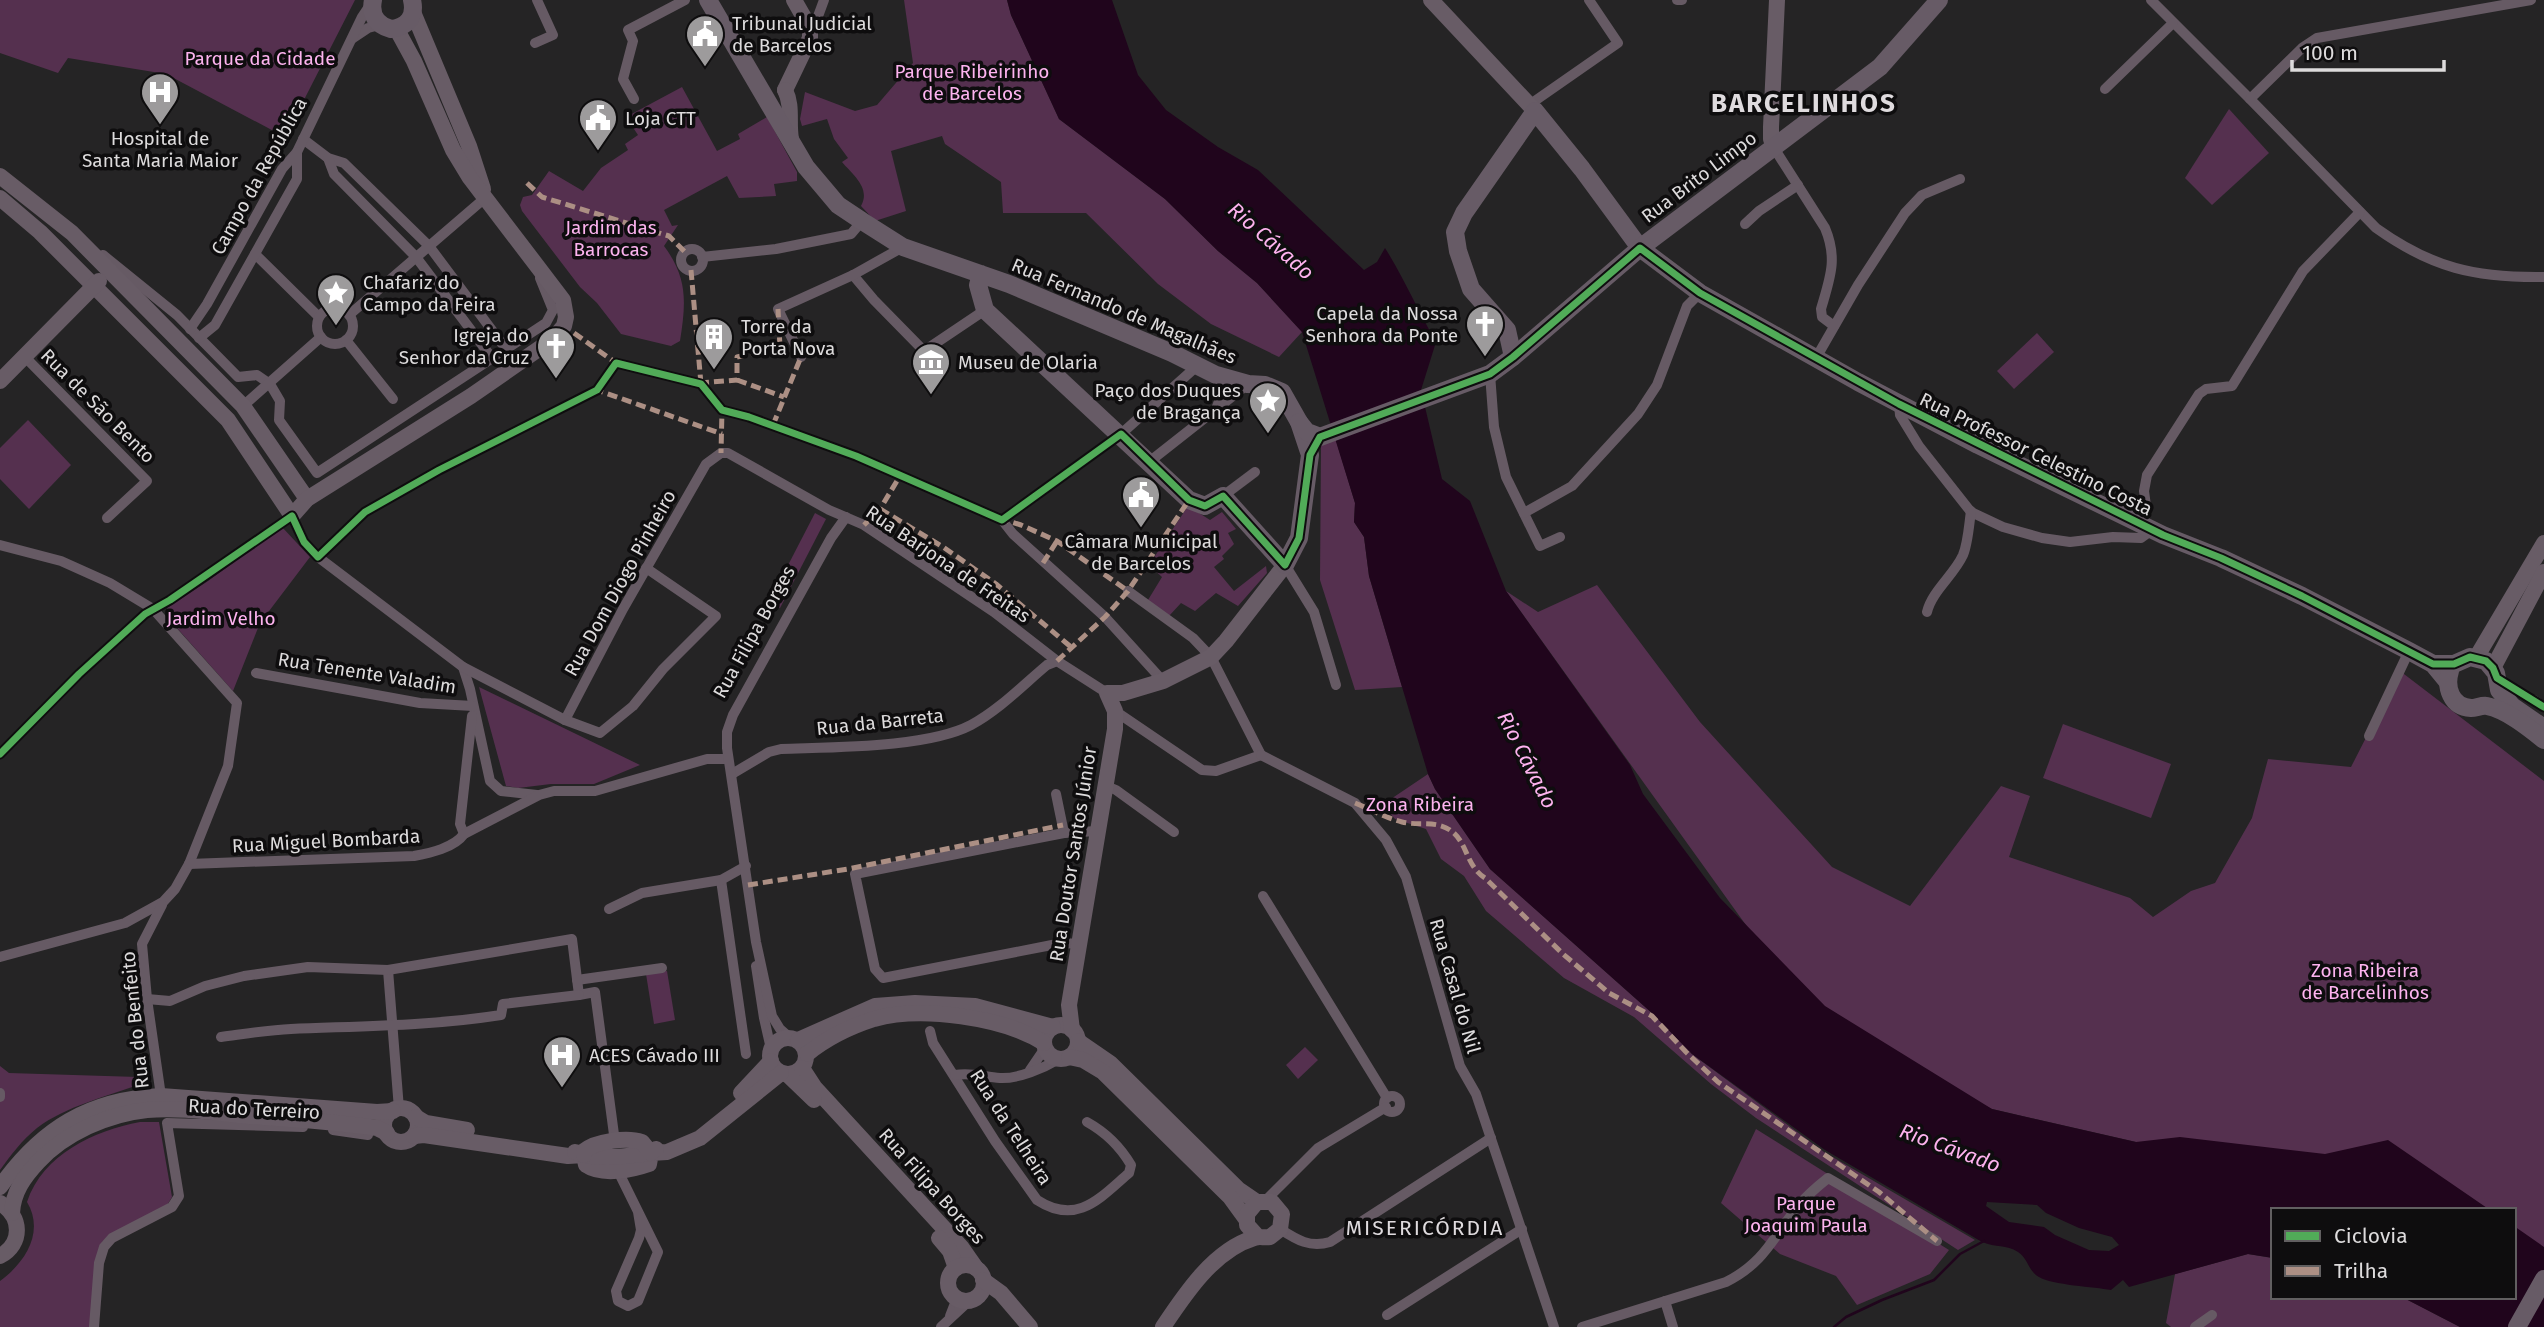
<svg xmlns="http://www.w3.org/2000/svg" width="2544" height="1327" viewBox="0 0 2544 1327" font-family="'Fira Sans',sans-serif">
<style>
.green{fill:#55304f}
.water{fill:#20051c;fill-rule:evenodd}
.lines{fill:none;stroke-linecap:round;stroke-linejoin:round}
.stream{stroke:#20051c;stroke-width:2.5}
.street{stroke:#665a64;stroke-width:10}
.secondary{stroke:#685c66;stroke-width:16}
.primary{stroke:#675b66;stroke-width:18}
.quiet{stroke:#ac8f84;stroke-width:5;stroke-dasharray:10 5;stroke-linecap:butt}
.cycleway-casing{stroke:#0e0d0e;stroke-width:11}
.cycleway{stroke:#51ab58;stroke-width:7}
.labels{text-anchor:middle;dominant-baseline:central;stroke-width:7;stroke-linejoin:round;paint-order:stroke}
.poi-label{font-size:19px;fill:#dddbdc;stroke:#0e0d0e;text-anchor:start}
.park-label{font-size:19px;fill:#fdb3ef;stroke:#0e0d0e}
.street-label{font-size:19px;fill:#dddbdc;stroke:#0e0d0e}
.water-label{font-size:21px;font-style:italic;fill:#fdb2ee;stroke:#0e0d0e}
.neighbourhood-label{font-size:21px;letter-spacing:2px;fill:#dfdbde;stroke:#0e0d0e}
.district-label{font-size:26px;font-weight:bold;letter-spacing:2px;fill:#dfdbde;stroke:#0e0d0e}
</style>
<rect width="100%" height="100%" fill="#252425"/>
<g class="green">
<polygon points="0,0 355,0 285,137 166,74 68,58 58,73 0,53"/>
<path d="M904 0H1007L1011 15 1059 119 1165 199 1218 251 1257 283 1302 332 1279 357 1211 324 1158 284 1086 213H1003L1001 182 945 144 942 136 891 151 906 211 875 221 861 206C871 188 853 175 842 162L848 158 834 139 827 119 802 126 800 119 805 92 855 111 877 105 913 63Z"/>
<path d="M682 87 717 151 740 139 738 134 767 117 797 172V181L774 184 776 196 739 198 727 176 664 210 672 226 678 225 664 246C688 278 686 303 680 341L671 346 621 334 597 303 580 287 522 211 520 205 523 197 532 195 549 171 583 191 601 168 628 150 625 144 638 135 626 117Z"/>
<polygon points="2229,109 2269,153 2212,205 2185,178"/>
<polygon points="2037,333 2054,352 2014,389 1997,371"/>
<polygon points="28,420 71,465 29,509 0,479 0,448"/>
<polygon points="1335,437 1355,503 1354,522 1364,537 1369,576 1402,687 1355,690 1320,580 1321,445"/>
<polygon points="1188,506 1210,520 1222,512 1236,529 1228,533 1234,544 1222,556 1224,559 1214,567 1234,591 1266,566 1267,573 1238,606 1216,593 1195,611 1181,603 1169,616 1148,600 1162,577 1149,565"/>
<polygon points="815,513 826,519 780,608 769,602"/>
<polygon points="282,527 310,557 260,623 233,691 169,619 167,608 208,581"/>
<polygon points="1597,585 1700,722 1832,867 1910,906 2001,786 2030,796 2009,857 2130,898 2153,917 2191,891 2215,883 2252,818 2268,759 2351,767 2400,671 2544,781 2544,1254 2514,1237 2514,1210 2464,1210 2136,1142 1992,1109 1817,1024 1506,591 1538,612"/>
<polygon points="479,687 640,765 594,784 551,784 518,788 506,786"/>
<polygon points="2063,724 2171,764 2151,818 2043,778"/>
<polygon points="1428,774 1435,789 1490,869 1653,1014 1692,1054 1824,1152 1975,1240 1958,1250 1756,1118 1711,1084 1634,1017 1564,978 1486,911 1464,876 1441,859 1426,829 1395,819 1382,805"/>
<polygon points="667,971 675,1020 654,1024 646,974"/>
<polygon points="1305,1047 1318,1060 1298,1079 1286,1065"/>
<path d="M0 1066 9 1073 138 1077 140 1084C106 1097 66 1106 37 1128 22 1140 11 1155 0 1170Z"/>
<path d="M140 1122H159L172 1197 166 1207 102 1242 90 1327H0V1281C25 1263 45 1232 27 1202 43 1154 94 1131 140 1122Z"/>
<polygon points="1756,1129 1949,1250 1930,1274 1857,1305 1836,1276 1780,1254 1721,1203"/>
<polygon points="2248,1254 2273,1258 2273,1297 2402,1297 2460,1327 2171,1327 2166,1323 2175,1274"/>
</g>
<g class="water">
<path d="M1007 0H1112L1138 75 1166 110 1218 147 1258 170 1364 270 1377 262 1385 248C1404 278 1418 311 1436 342L1421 390 1442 479 1470 501 1506 591 1630 765 1643 794 1720 898 1825 1006 1992 1109 2136 1142 2180 1137 2325 1154 2388 1140 2490 1210H2273V1258L2248 1254 2129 1287 2123 1280 2111 1290C2095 1287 2052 1285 2039 1277 2028 1271 2028 1258 2018 1252 2006 1244 1996 1248 1982 1242L1825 1150 1692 1054 1653 1014 1490 869 1435 789 1428 774 1369 576 1364 537 1354 522 1355 503 1302 332 1257 283 1218 251 1165 199 1059 119 1011 15ZM1987 1202 2037 1205 2046 1213 2079 1228 2112 1237 2119 1245 2109 1251 2089 1250 2055 1235 2044 1227 2009 1222 1986 1206Z"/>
<polygon points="2514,1226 2544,1247 2544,1327 2460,1327 2402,1297 2514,1297"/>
</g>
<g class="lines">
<polyline class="stream" points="1834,1327 1846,1317 1882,1300 1934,1280 1960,1254 1984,1241"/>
<g class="street">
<polyline points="1677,0 1682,0"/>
<polyline points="2151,0 2250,99"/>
<path d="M2531 0 2317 38 2302 48 2250 99 2376 228C2432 268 2475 278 2544 277"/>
<polyline points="810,28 817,19 824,0"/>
<polyline points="353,38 368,28 380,25"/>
<polyline points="535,43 553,35 537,0"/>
<polyline points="2105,89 2173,23"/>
<polyline points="634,99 623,79 633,41 628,30 685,0"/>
<polyline points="1529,105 1618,43 1589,0"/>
<polyline points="303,139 328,158 344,163 429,246 506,349"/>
<path d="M1774 148 1825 228C1838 259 1830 278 1821 309L1822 317 1834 326"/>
<polyline points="328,158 334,174 416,257 492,358"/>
<polyline points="1745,224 1759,211 1798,185"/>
<circle cx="692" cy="260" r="11"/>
<polyline points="255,254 319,317"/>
<polyline points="103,255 177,315 238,377 257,375 270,384 280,401 279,420 317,473 546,323 553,310 540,278"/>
<polyline points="702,257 776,249 851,234 862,221"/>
<polyline points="853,275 874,300 924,351 985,310"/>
<circle cx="335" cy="326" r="18"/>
<polyline points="349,315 485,198"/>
<polyline points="190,329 207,304 282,169 297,152 362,17 372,2"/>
<polyline points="199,338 215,325 297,179 297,152"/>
<polyline points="346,340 393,399"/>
<polyline points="24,356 147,481 107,518"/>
<polyline points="801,357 778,309 853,275 903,247"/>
<polyline points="1816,358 1858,285 1905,213 1922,195 1960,179"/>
<polyline points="1490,374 1494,427 1506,477 1540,546 1560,537"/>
<polyline points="1216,375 1221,396 1216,409"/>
<polyline points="1899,404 1900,415 1919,446 1971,512 2003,527 2042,538 2070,542 2113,537 2141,538 2152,530"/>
<polyline points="243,406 321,337"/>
<polyline points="1149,462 1248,384"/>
<polyline points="1223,496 1255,472"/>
<polyline points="1524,513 1572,486 1638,414 1657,385 1687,306 1700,293"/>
<polyline points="2141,524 2146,506 2144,491 2147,475 2199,394 2206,389 2232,386 2303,271 2360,212"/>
<polyline points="0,545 61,561 110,583 153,609 237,703 228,766 189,864 175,889 163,902 125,923 0,957"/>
<polyline points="1285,565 1314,612 1336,685"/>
<polyline points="1128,591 1193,638 1211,657 1261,755"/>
<path d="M1927 612C1932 591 1954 575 1963 555 1968 543 1969 525 1971 511"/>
<polyline points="463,667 470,689 490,781 501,791 537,795"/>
<polyline points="256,673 420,703 473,706"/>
<polyline points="1163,681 1105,617 1013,534 1002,520 1121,434 1197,366"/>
<polyline points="2534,700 2544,707"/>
<polyline points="1115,711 1202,770 1216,771 1261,755"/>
<polyline points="565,720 623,609 706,464 721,453 728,453 829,510 864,525 994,612 1057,661 1107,693"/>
<polyline points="2369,736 2409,651"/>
<polyline points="0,754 79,674 145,614 170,600 292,516 304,542 318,557 463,667 565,720 600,733 633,706 663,669 716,616 646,568"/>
<polyline points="1261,755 1355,803 1386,840 1406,877 1460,1066 1476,1094 1554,1327"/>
<path d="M732 774 769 752 781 749C833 747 927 748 971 725 999 710 1023 685 1047 665L1057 661"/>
<polyline points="1104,785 1116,790 1174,832"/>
<polyline points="1056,794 1064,833"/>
<polyline points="464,834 460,824 472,716"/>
<path d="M189 864 414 856C430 853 454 848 464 834L539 795 554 791H595L707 759H728"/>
<polyline points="721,880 746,1054"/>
<polyline points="1263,896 1387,1098"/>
<polyline points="609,909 642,893 721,880 746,866"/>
<polyline points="1080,944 1062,943 883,978 875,969 855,874 1064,833 1097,831"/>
<polyline points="756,966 764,1018 771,1049"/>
<polyline points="388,970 399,1109"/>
<polyline points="577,980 662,968"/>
<polyline points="147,999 170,1001 205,986 244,976 308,967 388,970 572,939 579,995 595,992 615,1142"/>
<path d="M930 1031 933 1043 995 1141 1037 1200C1077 1226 1100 1198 1129 1173L1131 1165C1121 1148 1105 1132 1087 1122"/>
<path d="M221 1037C244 1034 268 1030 291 1029 362 1026 431 1026 501 1015L503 1004 579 995"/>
<polyline points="789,1037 780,1029 772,1016 756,942 727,748 727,732 733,715 831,538 846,517"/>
<polyline points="1030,1070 1045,1048"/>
<path d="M955 1075C972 1072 984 1077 1000 1078 1018 1079 1044 1068 1059 1059"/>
<polyline points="0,1093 0,1097"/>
<polyline points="161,1096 147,999 142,944 162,905"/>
<circle cx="1392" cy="1104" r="8"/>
<polyline points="333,1130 368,1135 369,1127"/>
<polyline points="617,1169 658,1252 638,1301 628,1306 618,1301 616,1291 639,1238 641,1230 638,1212"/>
<polyline points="1266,1200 1318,1148 1386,1107"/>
<path d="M1280 1229C1297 1240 1310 1248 1330 1242L1491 1138"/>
<polyline points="1665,1301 1673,1327"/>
<polyline points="1387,1315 1522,1229"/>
<polyline points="950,1316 957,1298"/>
<polyline points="94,1327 99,1263 104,1247 112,1238 172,1207 179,1196 167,1123 303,1127"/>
<polyline points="941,1327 970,1300"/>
<path d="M1582 1327 1726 1282C1766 1262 1774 1235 1800 1204 1808 1194 1818 1186 1828 1178L1937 1241"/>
<polyline points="2195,1327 2212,1315"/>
</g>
<g class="secondary">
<polyline points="1431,0 1535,111"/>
<polyline points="413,12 469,146 483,189"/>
<polyline points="785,90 810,38 810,28 794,0"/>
<path d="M785 90C793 106 788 122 791 139"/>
<polyline points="1774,148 1771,139 1771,127 1777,0"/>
<polyline points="0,176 72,233 243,406 307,499"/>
<polyline points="0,198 40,232 228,420 292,516 307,499 471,396 553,339 564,326 566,317 563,300 470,178 453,150 414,61 396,28"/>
<polyline points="0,381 99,281"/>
<polyline points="2476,658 2544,543"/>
<polyline points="2493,668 2544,572"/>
<circle cx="1061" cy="1042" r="17"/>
<polyline points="1072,1030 1069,1005 1115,729 1115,711 1107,693 1123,693 1163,681 1211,657 1226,641 1285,565"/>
<circle cx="788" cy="1056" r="18"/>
<polyline points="798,1040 875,1006 915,1003 975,1006 1053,1027"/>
<polyline points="1078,1041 1110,1063 1238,1189 1257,1202"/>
<path d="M807 1054C828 1037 849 1027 874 1019 921 1006 1003 1017 1044 1043"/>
<polyline points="1069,1057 1083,1060 1103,1072 1230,1197 1246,1219"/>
<polyline points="802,1068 815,1088 962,1248 976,1268"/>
<polyline points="788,1075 814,1100"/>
<polyline points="741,1093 771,1061"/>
<circle cx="401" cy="1125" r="17"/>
<polyline points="416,1117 426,1123 467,1130"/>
<path d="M414 1136 424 1135 568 1156 584 1155 586 1165C602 1176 632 1170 649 1164L651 1153 667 1152 700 1138 781 1073"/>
<path d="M575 1152C599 1161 626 1156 651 1153"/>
<path d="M584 1155V1151C596 1141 627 1137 642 1142L651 1153 656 1149"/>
<path d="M0 1187C41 1129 89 1099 161 1096L377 1112 393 1111"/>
<path d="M0 1203C22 1216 23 1244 0 1256"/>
<path d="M12 1213C13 1192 24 1177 38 1162 65 1133 108 1114 147 1110 180 1107 216 1113 249 1116 292 1119 335 1122 377 1128L387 1133"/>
<polyline points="939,1238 950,1251 956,1268"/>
<circle cx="966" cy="1283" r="18"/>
<polyline points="983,1280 1001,1293 1030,1327"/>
<path d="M1163 1327C1185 1294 1214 1250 1254 1238 1259 1236 1264 1238 1270 1237L1280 1229 1282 1214 1272 1202H1257L1247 1214V1225L1257 1236"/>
</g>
<g class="primary">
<path d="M373 0C370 14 376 25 391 29 407 27 416 17 412 0"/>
<polyline points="708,0 806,167 838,205 862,221 903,247 1009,284 1172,353 1216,375 1248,384 1265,385 1282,392 1299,422 1310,455 1299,538 1285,565 1223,496 1205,506 1189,500 985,310 978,285 981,274"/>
<polyline points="1513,357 1507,330 1471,289 1458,251 1455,232 1464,213 1535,111 1582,169 1640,248 1700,293 1858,382 1978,445 2163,535 2221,558 2302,596 2409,651 2433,664 2447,681"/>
<polyline points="1299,422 1307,432 1320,437 1490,374 1513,357 1640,248 1880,67 1939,0"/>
<polyline points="2433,664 2454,664 2470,657 2486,661 2496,673 2499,690 2512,706 2544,728"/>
<path d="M2450 671C2445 687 2451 707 2471 708 2476 708 2482 705 2487 706 2507 710 2529 728 2544 740"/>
<polyline points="2517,1327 2544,1279"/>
</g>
<g class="quiet">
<polyline points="527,183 542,197 669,236 685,252"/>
<polyline points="691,270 701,384 705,389"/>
<polyline points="574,333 616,363"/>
<polyline points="737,380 784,397"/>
<polyline points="699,383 737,380 737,357 780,347 778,309"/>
<polyline points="599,387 597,390 722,434"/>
<polyline points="718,405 722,410 721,453"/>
<polyline points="773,425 801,357"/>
<polyline points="880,509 943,547 996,584 1071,647"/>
<polyline points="999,518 1021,525 1057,541 1128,591"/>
<polyline points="864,525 880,509 900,476"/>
<polyline points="1043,563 1057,541"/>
<polyline points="1057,661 1105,617 1128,591 1189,500"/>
<path d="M1355 803C1370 809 1386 818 1402 822 1418 826 1435 820 1450 830 1468 842 1465 865 1485 878L1563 954 1609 993 1652 1016 1686 1052 1718 1082 1879 1192 1937 1241"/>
<polyline points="748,885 848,869 1063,825"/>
</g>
<defs>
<polyline id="cycleway" points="0,754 79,674 145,614 170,600 292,516 304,542 318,557 365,512 439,470 597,390 616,363 701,384 722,410 749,417 856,456 1002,520 1121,434 1189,500 1205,506 1223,496 1285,565 1299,538 1310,455 1320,437 1490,374 1513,357 1640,248 1700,293 1899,404 2163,535 2221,558 2302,596 2433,664 2454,664 2470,657 2486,661 2493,668 2497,678 2544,707"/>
</defs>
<use href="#cycleway" class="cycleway-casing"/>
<use href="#cycleway" class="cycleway"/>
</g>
<defs>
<symbol id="civic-pin" viewBox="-11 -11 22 30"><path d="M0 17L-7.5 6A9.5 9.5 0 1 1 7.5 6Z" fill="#9d9b9c" stroke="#0e0d0e"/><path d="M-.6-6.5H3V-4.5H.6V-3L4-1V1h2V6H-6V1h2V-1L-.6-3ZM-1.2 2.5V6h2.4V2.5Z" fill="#fff"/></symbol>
<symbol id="hospital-pin" viewBox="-11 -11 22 30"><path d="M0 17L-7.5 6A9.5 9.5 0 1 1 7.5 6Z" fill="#9d9b9c" stroke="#0e0d0e"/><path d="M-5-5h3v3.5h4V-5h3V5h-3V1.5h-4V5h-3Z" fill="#fff"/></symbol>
<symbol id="sight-pin" viewBox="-11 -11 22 30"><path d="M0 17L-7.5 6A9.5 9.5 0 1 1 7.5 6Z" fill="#9d9b9c" stroke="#0e0d0e"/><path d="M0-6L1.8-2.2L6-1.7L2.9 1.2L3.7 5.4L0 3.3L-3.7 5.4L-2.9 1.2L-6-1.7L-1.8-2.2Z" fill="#fff"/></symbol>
<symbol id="church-pin" viewBox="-11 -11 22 30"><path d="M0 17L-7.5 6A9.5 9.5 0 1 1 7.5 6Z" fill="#9d9b9c" stroke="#0e0d0e"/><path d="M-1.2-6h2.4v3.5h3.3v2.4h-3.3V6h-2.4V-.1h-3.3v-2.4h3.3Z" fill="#fff"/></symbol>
<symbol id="building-pin" viewBox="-11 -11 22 30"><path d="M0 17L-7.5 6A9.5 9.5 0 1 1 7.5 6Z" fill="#9d9b9c" stroke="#0e0d0e"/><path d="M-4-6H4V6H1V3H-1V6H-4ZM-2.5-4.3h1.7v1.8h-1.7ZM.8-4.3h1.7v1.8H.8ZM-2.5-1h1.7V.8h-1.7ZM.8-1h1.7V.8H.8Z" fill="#fff"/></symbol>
<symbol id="museum-pin" viewBox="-11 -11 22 30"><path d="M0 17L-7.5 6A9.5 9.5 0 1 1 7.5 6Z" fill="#9d9b9c" stroke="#0e0d0e"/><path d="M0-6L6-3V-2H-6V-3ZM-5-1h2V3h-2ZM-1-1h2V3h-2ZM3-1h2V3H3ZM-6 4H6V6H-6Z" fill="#fff"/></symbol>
</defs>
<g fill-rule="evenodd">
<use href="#civic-pin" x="683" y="12" width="44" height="60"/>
<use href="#hospital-pin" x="138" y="70" width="44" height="60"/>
<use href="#civic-pin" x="576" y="96" width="44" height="60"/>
<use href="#sight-pin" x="314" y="271" width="44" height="60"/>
<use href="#church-pin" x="1463" y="302" width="44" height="60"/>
<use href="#building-pin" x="692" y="315" width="44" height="60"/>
<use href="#church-pin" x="534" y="324" width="44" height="60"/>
<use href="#museum-pin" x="909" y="340" width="44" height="60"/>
<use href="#sight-pin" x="1246" y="379" width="44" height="60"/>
<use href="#civic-pin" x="1119" y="473" width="44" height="60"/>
<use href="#hospital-pin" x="540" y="1033" width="44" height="60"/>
</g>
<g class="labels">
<g class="poi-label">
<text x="732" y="23">Tribunal Judicial<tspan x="732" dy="22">de Barcelos</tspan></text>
<text x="625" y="118">Loja CTT</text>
<text x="160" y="138" text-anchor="middle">Hospital de<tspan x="160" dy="22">Santa Maria Maior</tspan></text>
<text x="363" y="282">Chafariz do<tspan x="363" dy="22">Campo da Feira</tspan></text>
<text x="1458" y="313" text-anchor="end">Capela da Nossa<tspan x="1458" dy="22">Senhora da Ponte</tspan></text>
<text x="741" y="326">Torre da<tspan x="741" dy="22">Porta Nova</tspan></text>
<text x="529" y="335" text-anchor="end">Igreja do<tspan x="529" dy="22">Senhor da Cruz</tspan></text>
<text x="958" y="362">Museu de Olaria</text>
<text x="1241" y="390" text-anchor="end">Paço dos Duques<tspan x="1241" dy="22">de Bragança</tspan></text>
<text x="1141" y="541" text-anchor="middle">Câmara Municipal<tspan x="1141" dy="22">de Barcelos</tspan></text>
<text x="589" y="1055">ACES Cávado III</text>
</g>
<g class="park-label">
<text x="260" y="58">Parque da Cidade</text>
<text x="972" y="71">Parque Ribeirinho<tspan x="972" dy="22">de Barcelos</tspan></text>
<text x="611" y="227">Jardim das<tspan x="611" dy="22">Barrocas</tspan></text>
<text x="221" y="618">Jardim Velho</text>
<text x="1420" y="804">Zona Ribeira</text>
<text x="2365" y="970">Zona Ribeira<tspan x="2365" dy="22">de Barcelinhos</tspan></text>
<text x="1806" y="1203">Parque<tspan x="1806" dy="22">Joaquim Paula</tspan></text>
</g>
<g class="street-label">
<text transform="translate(259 176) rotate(-61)">Campo da República</text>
<text transform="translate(1699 177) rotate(-37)">Rua Brito Limpo</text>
<text transform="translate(1124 311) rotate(23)">Rua Fernando de Magalhães</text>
<text transform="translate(98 406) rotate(45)">Rua de São Bento</text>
<text transform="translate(2036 454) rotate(26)">Rua Professor Celestino Costa</text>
<text transform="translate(948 564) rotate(34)">Rua Barjona de Freitas</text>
<text transform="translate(620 583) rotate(-61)">Rua Dom Diogo Pinheiro</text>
<text transform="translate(754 632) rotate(-61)">Rua Filipa Borges</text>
<text transform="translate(367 673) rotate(9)">Rua Tenente Valadim</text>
<text transform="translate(880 722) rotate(-6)">Rua da Barreta</text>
<text transform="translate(326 841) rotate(-3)">Rua Miguel Bombarda</text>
<text transform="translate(1073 854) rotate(-81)">Rua Doutor Santos Júnior</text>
<text transform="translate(1455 986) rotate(74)">Rua Casal do Nil</text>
<text transform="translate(135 1020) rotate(-96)">Rua do Benfeito</text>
<text transform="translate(254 1109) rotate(3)">Rua do Terreiro</text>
<text transform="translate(1011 1127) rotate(57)">Rua da Telheira</text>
<text transform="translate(932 1186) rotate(48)">Rua Filipa Borges</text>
</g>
<g class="water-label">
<text transform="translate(1271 241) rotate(41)">Rio Cávado</text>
<text transform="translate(1527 760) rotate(63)">Rio Cávado</text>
<text transform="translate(1950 1148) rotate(20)">Rio Cávado</text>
</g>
<g class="neighbourhood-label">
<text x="1425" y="1228">MISERICÓRDIA</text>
</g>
<g class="district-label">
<text x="1804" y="103">BARCELINHOS</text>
</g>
</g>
<rect x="2271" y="1208" width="245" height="91" fill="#0e0d0e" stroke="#615f60" stroke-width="2"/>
<rect x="2285" y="1231" width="35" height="10" fill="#51ab58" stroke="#615f60" stroke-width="2"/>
<text x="2334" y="1243" font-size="21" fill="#dddbdc">Ciclovia</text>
<rect x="2285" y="1266" width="35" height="10" fill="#ac8f84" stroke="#615f60" stroke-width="2"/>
<text x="2334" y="1278" font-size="21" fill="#dddbdc">Trilha</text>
<path d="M2292 60v10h152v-10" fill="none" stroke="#dddbdc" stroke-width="3.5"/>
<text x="2302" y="60" font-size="21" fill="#dddbdc" stroke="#0e0d0e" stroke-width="5" paint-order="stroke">100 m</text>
</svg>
